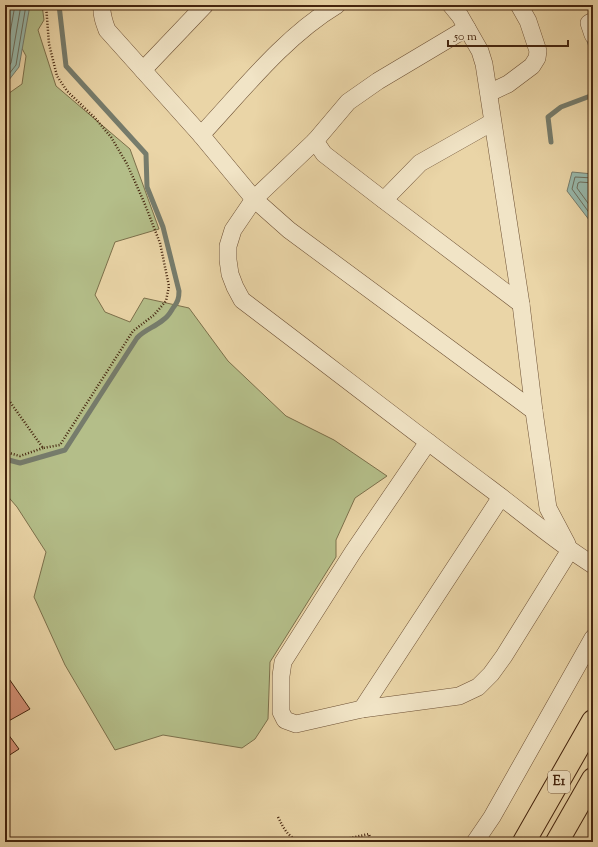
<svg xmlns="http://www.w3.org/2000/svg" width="598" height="847" viewBox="0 0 598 847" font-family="'Sorts Mill Goudy',serif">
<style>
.green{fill:#b4be89;stroke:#7c704b}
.water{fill:#98b8ab;stroke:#767c6c}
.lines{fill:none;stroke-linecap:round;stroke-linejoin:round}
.shore{stroke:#6e6e5c;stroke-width:1}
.stream{stroke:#767c6c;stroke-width:5}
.building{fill:#d49176;stroke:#43230d}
.minor-casing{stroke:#6d5034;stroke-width:18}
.motorway-casing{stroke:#43230d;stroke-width:24}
.path{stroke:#43230d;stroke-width:2.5;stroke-dasharray:1 2;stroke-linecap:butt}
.minor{stroke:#f1e4c6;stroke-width:17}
.motorway{stroke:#ead5a7;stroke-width:22}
.labels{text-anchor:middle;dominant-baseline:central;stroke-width:3;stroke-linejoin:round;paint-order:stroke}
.shield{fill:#f1e4c6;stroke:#775d44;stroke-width:1}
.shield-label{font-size:13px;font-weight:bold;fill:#43230d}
</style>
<rect width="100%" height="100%" fill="#ead5a7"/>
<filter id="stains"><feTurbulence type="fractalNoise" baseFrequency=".005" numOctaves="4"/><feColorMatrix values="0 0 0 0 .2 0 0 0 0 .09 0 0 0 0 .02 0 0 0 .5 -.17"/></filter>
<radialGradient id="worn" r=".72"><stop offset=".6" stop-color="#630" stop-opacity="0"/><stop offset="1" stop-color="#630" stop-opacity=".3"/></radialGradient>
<polygon class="green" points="17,5 42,5 44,20 38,30 56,86 130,149 159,229 115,242 95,295 105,312 130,322 144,298 189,308 228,361 286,416 334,440 387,476 355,498 336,540 336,557 270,662 268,719 255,739 242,748 163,735 115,750 65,665 34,597 46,552 17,507 5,493 5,96 22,84 26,56 7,20"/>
<g class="water">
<polygon points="5,5 30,5 19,67 5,85"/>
<polygon points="572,172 593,174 593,225 567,191"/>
</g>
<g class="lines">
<g class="shore">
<polyline points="5,61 15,5"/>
<polyline points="5,71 11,63 21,5"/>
<polyline points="5,79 16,65 26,5"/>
<polyline points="593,178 575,177 572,189 593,218"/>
<polyline points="593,183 580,182 578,183 577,188 593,210"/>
</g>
<g class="stream">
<polyline points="588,37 593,53"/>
<polyline points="551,142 548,117 561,107 593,95"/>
<path d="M5 459 20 463 65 450 137 338C144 330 155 327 163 320 168 317 170 313 173 308 178 302 179 298 179 291L163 227 147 187 146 154 66 66 59 5"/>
</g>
</g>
<g class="building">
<polygon points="5,673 30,709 5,723"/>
<polygon points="5,730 19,749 5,758"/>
</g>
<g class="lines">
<defs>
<g id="minor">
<path d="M102 5C101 14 104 22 107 30L201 135 254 199 289 230 534 411"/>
<polyline points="451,5 460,16 480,51 484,64 521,304 534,411 548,508 567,544"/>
<polyline points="593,21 589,23 593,35"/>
<path d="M467 28 378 81 348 102 315 141 254 199 233 230 228 246V260L230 274 235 287 242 300C324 362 406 426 488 487 523 513 556 542 593 565"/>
<polyline points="143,70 205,5"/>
<polyline points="489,93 508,84 532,66 537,58 538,51 528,21 519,5"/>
<path d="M201 135C243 90 284 37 337 5"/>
<polyline points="315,141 324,154 381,198 521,304"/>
<polyline points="384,200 420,163 489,124 492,123"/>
<polyline points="428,442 353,552 283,662 281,676 281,712 285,720 296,724 362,709 459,696 478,687 491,674 504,656 570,550"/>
<polyline points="362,709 501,497"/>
<polyline points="475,842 492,817 593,638"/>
</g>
<g id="motorway">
<polyline points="524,842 593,721"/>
<polyline points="557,842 593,779"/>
</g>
</defs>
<use href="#minor" class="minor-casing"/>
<use href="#motorway" class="motorway-casing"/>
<g class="path">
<polyline points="5,395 43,448 60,445 133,331 154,315 166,301 169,286 160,243 144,202 127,164 111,137 95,118 67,91 57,76 49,44 46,5"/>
<polyline points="5,452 20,456 43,448"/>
<path d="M278 817C284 829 287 835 299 842"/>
<polyline points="332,842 369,834 371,842"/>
</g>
<use href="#minor" class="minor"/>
<use href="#motorway" class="motorway"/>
</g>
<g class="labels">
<rect class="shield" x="548" y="771" width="22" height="22" rx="3"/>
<g class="shield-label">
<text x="559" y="782">E1</text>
</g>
</g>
<rect width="598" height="847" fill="none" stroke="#ead5a7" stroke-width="20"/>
<rect x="6" y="6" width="586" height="835" fill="none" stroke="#43230d" stroke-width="2"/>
<rect x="10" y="10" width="578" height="827" fill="none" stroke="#43230d"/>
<path d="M448 40v6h120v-6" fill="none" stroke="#43230d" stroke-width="2"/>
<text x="454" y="40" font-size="12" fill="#43230d" stroke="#f1e4c6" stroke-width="3" paint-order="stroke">50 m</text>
<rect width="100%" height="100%" filter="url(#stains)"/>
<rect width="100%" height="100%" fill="url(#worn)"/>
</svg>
